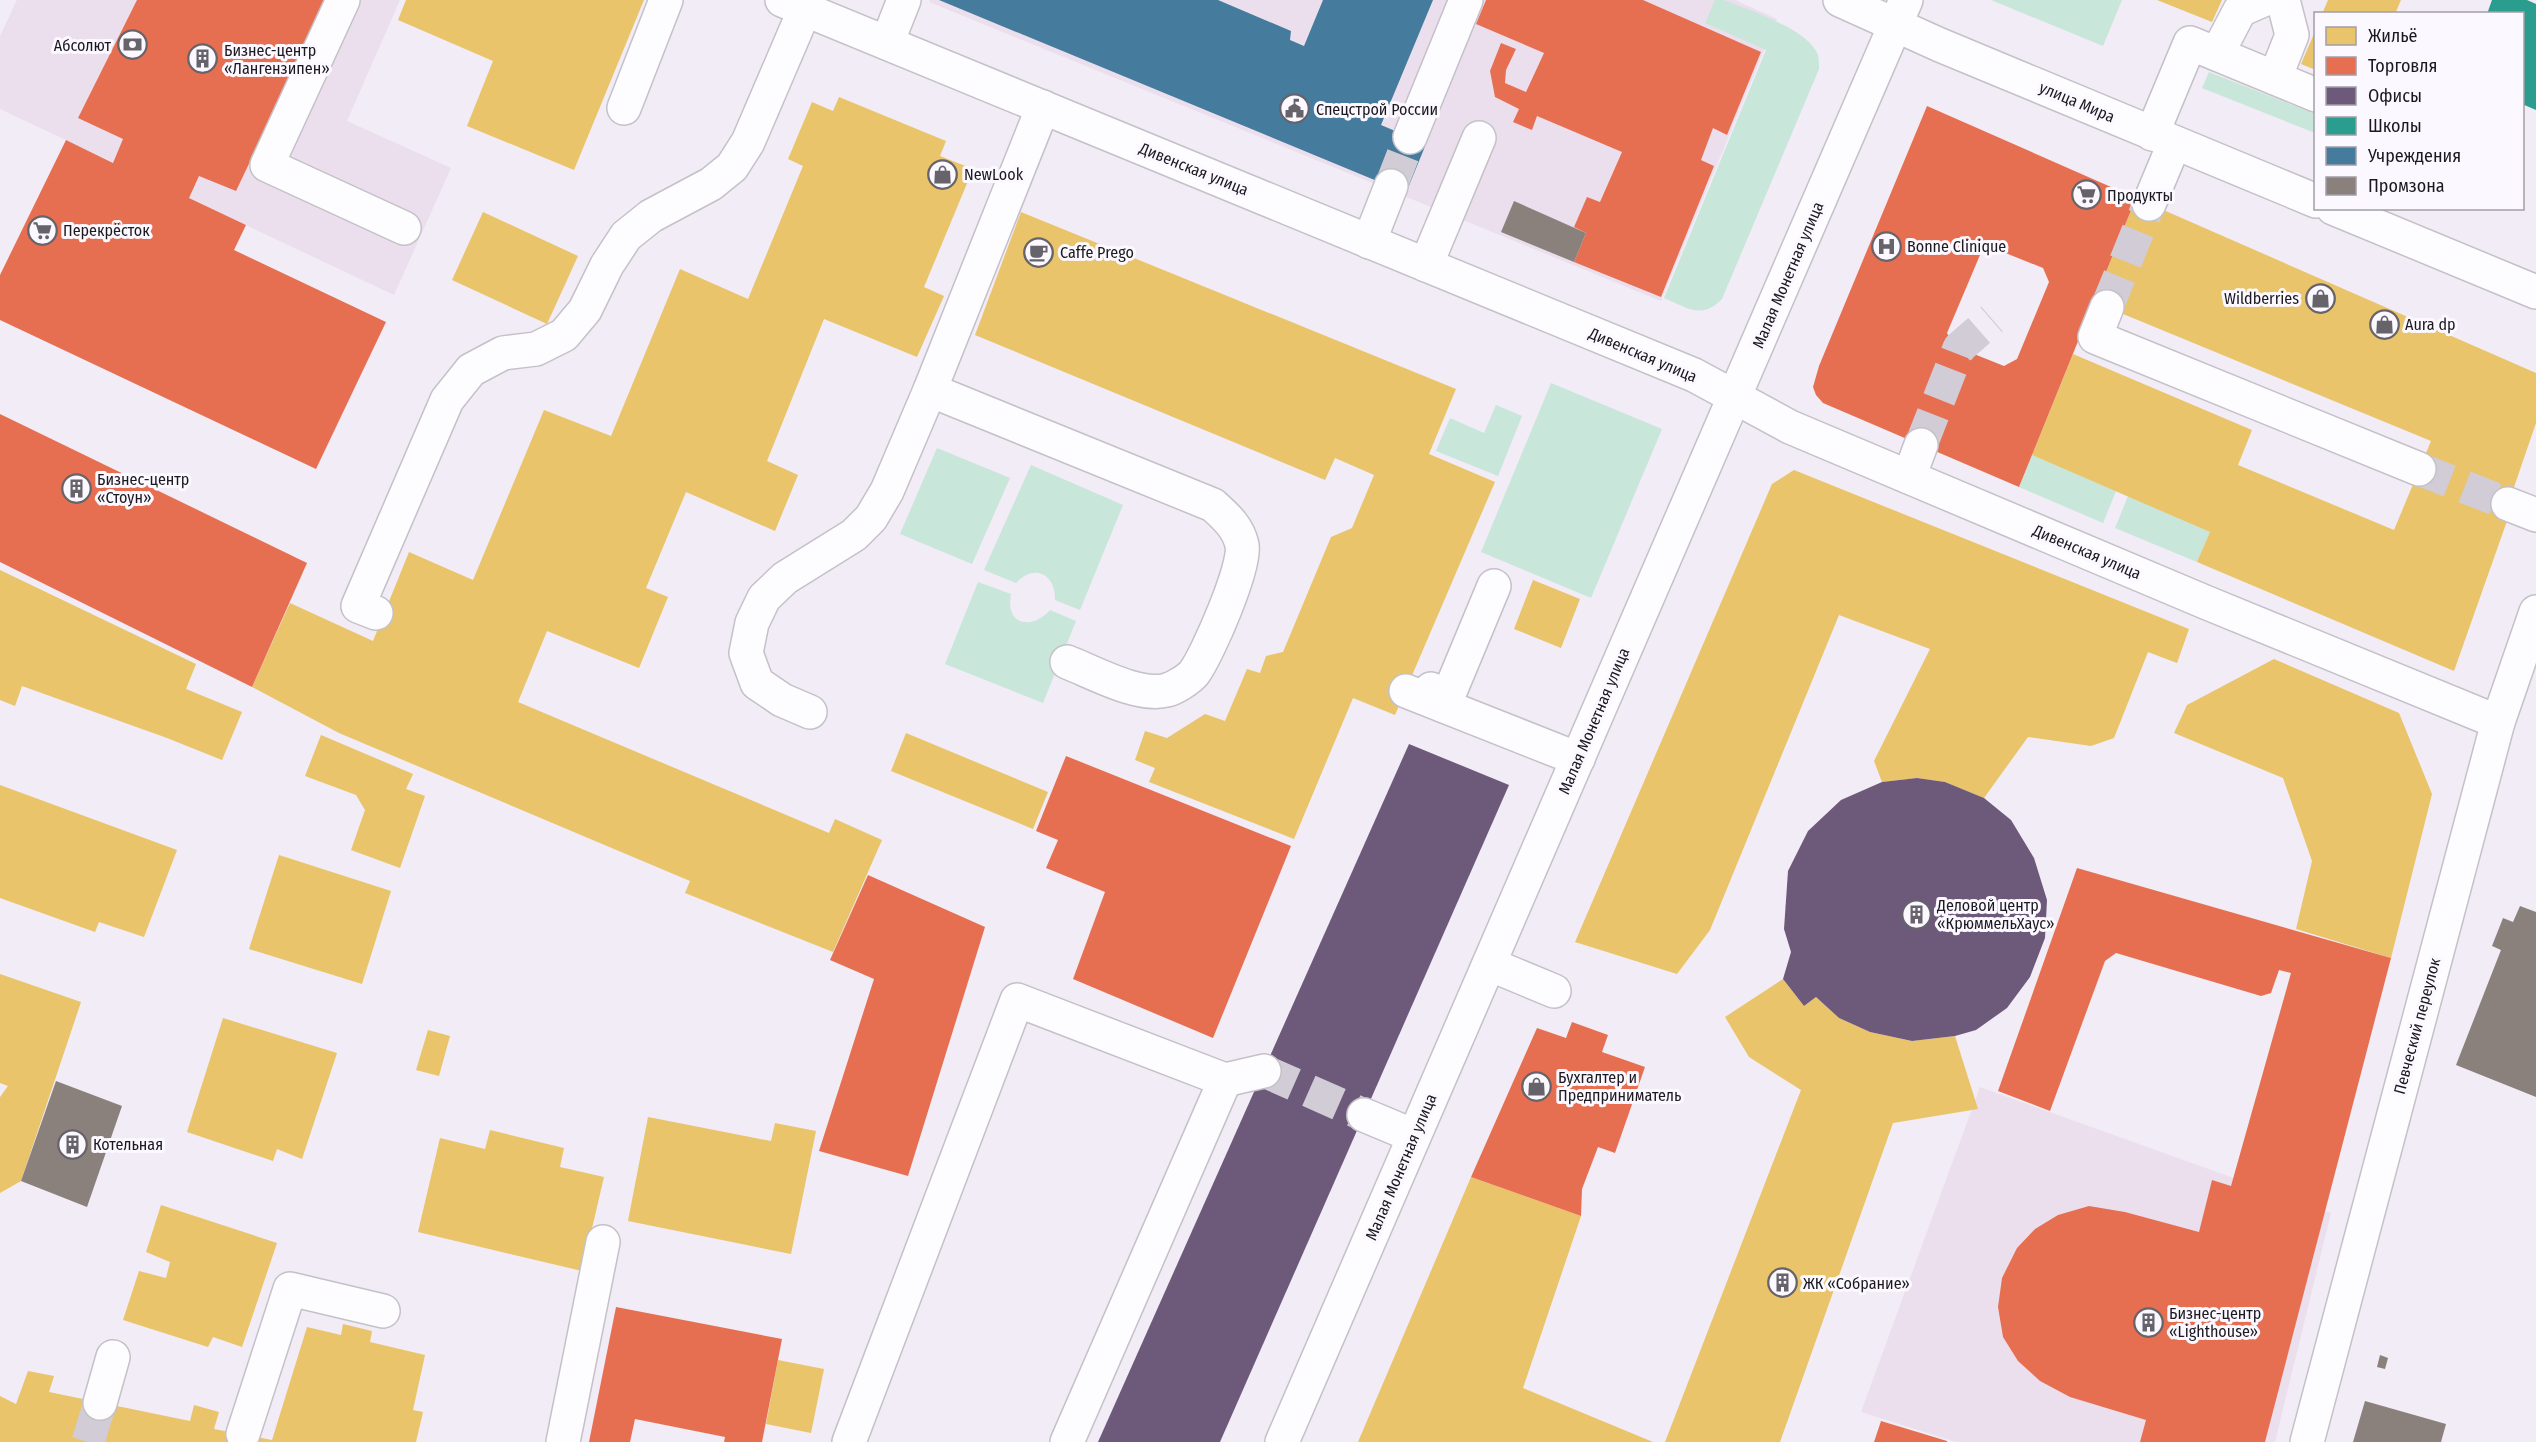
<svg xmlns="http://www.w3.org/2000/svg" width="2536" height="1442" viewBox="0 0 2536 1442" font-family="'Fira Sans Condensed',sans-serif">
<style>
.commercial{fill:#ecdfed}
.green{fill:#c8e6d9}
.homes{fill:#e9c46a}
.shops{fill:#e76f51;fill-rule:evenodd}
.offices{fill:#6d597a}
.schools{fill:#2a9d8f}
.public{fill:#457b9d}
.industry{fill:#8a817c}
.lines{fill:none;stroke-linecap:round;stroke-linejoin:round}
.minor-tunnel{stroke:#d1ccd6;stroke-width:33;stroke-dasharray:33 16;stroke-linecap:butt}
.minor-casing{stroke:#c4c1c8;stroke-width:36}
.minor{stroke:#fdfcfe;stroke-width:33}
.labels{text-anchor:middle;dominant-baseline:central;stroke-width:6;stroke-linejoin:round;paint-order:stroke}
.poi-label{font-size:16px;fill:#1b191f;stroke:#fbf9ff;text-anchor:start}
.street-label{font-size:16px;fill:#1b191f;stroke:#fbf9ff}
</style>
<rect width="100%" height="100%" fill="#f1ecf6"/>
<g class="commercial">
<polygon points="17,0 400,0 347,121 451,168 394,295 0,109 0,36"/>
<polygon points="930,0 1735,0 1777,19 1661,301 929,2"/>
<polygon points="1980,1087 2331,1213 2275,1442 1956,1442 1861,1412"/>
</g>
<g class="green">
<path d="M1715 0H1724C1748 10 1809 29 1818 55 1819 59 1819 65 1819 69L1722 299C1701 320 1688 308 1664 298L1766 50 1705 23Z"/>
<polygon points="1991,0 2122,0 2103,46"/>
<polygon points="2209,72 2315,114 2315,133 2202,88"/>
<polygon points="1551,383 1662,429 1591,598 1481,552"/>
<polygon points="1496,405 1522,416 1498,476 1436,451 1450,418 1484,433"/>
<polygon points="937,448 1010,478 972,564 900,534"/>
<polygon points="2032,455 2116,491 2103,523 2019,487"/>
<path d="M1031 465 1123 505 1080 610 1055 600C1056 574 1034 563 1016 583L984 570Z"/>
<polygon points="2128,496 2210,532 2197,562 2115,528"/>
<path d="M978 582 1011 594C1005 625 1031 631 1050 610L1076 621 1043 703 945 664Z"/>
</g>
<g class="homes">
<polygon points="406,0 644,0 574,170 467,126 493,61 398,20"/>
<polygon points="2157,0 2222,0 2212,22"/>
<polygon points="2328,0 2401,0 2395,14 2322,14"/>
<polygon points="2316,29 2316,70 2301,64"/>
<polygon points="839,97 946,141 940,156 973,169 924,287 944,296 917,357 824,319 767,461 798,475 775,531 686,492 646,588 668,597 639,668 547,631 518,702 829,833 835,819 882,840 833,952 685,893 690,881 339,733 252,687 290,603 373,641 409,552 473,580 544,410 611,436 680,269 748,299 803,166 788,159 812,102 833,111"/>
<polygon points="2136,198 2536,373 2536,423 2503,519 2507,521 2454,671 2197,562 2210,532 2032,455 2073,354 2252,430 2238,465 2394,530 2431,441 2094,302"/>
<polygon points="483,212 578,256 547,324 452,280"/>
<polygon points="1021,212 1456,389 1429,454 1495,482 1395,715 1353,698 1294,839 1149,782 1155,768 1135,760 1145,731 1167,738 1205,714 1225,721 1247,669 1260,673 1266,656 1283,652 1331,537 1352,528 1374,475 1335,458 1325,480 975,335"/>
<polygon points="1794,470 2189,629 2177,663 2148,652 2114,738 2091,746 2028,737 1984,798 1945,782 1917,778 1882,782 1874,761 1930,649 1839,615 1710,930 1677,974 1575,942 1772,484"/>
<polygon points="0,570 196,664 186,689 242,712 222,760 167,738 22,686 15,706 0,700"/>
<polygon points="1533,580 1580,599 1561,648 1514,629"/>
<polygon points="2274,659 2399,713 2432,794 2391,958 2296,929 2312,861 2283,778 2174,733 2187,705"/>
<polygon points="906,733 1048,792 1033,829 891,771"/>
<polygon points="321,735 413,774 406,789 425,796 400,868 351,850 365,810 356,795 305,776"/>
<polygon points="0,785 177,850 144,937 99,922 95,932 0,898"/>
<polygon points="279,855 391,891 362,984 249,949"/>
<polygon points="0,974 81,1002 21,1181 0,1193 0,1097 8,1086 0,1083"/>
<polygon points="1783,979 1804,1006 1816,997 1839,1018 1870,1032 1912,1041 1955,1036 1978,1109 1893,1123 1780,1442 1665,1442 1801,1090 1749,1057 1725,1017"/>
<polygon points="223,1018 337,1053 302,1159 277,1149 273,1161 187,1132"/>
<polygon points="428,1030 450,1036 439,1076 416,1070"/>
<polygon points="648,1117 771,1141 775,1123 816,1131 791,1254 628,1221"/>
<polygon points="490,1130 564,1148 560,1167 604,1177 582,1271 418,1232 440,1138 485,1149"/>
<polygon points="1471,1177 1581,1216 1523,1388 1653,1442 1358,1442"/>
<polygon points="161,1205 277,1243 242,1347 213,1337 208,1347 123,1320 139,1271 166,1278 170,1262 146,1252"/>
<polygon points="343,1324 372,1331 370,1342 425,1355 413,1410 423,1412 416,1442 0,1442 0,1396 16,1404 28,1371 54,1376 49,1392 190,1421 194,1405 219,1412 214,1429 272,1440 307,1327 341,1335"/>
<polygon points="778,1360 824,1369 811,1433 766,1424"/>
</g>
<g class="shops">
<polygon points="137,0 327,0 236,191 199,176 189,198 246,225 234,250 386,322 316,469 0,320 0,275 66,140 113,163 123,139 78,118"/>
<polygon points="1486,0 1643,0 1761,52 1727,135 1713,128 1701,160 1714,166 1661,297 1574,262 1586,233 1574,227 1587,197 1600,202 1622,152 1537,116 1532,130 1513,122 1519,109 1495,97 1490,71 1501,43 1516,49 1506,70 1505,83 1526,92 1544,53 1476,24"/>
<path d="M1927 106 2136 198 2019 487 1823 403 1816 395 1813 387 1819 366ZM1993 248 2043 268 2049 282 2017 359 2004 366 1954 346 1947 333 1980 255Z"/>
<polygon points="0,414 307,563 252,687 0,562"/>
<polygon points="1066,756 1291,846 1213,1038 1073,979 1105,892 1046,868 1058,840 1036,831"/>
<polygon points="2077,868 2391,958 2265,1442 2140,1442 2146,1420 2070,1397 2040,1381 2018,1361 2003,1337 1998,1307 2002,1278 2017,1248 2035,1229 2058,1215 2089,1206 2125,1212 2199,1232 2212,1180 2231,1186 2291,973 2279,970 2271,993 2261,996 2116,953 2105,961 2050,1111 1998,1091"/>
<polygon points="868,875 985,927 908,1176 819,1151 874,979 830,960"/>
<polygon points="1572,1022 1608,1035 1602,1052 1645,1067 1615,1153 1598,1147 1582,1189 1581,1216 1471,1177 1537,1028 1566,1038"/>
<polygon points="616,1307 782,1339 762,1442 724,1442 725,1437 635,1419 630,1442 589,1442"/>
<polygon points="1881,1421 1947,1441 1947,1442 1874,1442"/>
</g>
<g class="offices">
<polygon points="1409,744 1509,785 1220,1442 1098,1442"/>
<polygon points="1917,778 1945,782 1984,798 2011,820 2034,858 2047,900 2045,938 2030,977 2007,1008 1976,1030 1955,1036 1912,1041 1870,1032 1839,1018 1816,997 1804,1006 1783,979 1791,952 1784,929 1788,871 1808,831 1841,800 1882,782"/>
</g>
<polygon class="schools" points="2492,0 2527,0 2536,4 2536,110 2522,104 2522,14 2487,14"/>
<polygon class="public" points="939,0 1218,0 1291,31 1290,40 1304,46 1323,0 1433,0 1381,125 1426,144 1406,193"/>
<g class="industry">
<polygon points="1514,201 1586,233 1574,262 1501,232"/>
<polygon points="2520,906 2536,912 2536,1097 2456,1065 2501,950 2492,946 2503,918 2513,922"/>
<polygon points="56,1081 122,1106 87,1207 21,1181"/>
<polygon points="2380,1355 2388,1358 2385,1369 2377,1367"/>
<polygon points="2365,1401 2446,1424 2441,1442 2353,1442"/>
</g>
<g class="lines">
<g class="minor-tunnel">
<polyline points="1391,186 1410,137"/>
<polyline points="2107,307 2149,204"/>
<polyline points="1921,445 1959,348 1992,319"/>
<polyline points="2419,469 2508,504"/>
<polyline points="1264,1071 1364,1115"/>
<polyline points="88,1442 100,1403"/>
</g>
<defs>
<g id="minor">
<polyline points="343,0 267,165 404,228"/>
<polyline points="782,0 1694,375 1790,427 2205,602 2498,722"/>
<polyline points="1840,0 1940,45 2316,201"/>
<polyline points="887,43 904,0"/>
<polyline points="2217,54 2240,10 2263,0"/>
<polyline points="2275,78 2292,35 2283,0"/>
<polyline points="624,108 666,0"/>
<polyline points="2152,134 2190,43 2316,95"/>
<polyline points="1410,137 1466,0"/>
<polyline points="2149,204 2174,144"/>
<polyline points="2333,208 2536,292"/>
<polyline points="1369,242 1391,186"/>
<polyline points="1426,265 1479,138"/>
<polyline points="2107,307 2095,337 2419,469"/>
<path d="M930 390 1213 505C1226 517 1238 527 1242 545 1247 564 1207 656 1194 673 1189 679 1175 688 1167 690 1139 698 1093 672 1067 662"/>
<polyline points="1909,477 1921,445"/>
<polyline points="2508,504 2536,515"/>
<polyline points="376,613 358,606 447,400 471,370 503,353 536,349 564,335 585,310 607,265 626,236 651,216 711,184 732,167 748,142 805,9"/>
<polyline points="1431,689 1444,706 1494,586"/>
<polyline points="1406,691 1578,759"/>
<polyline points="810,712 782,700 757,683 746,653 752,623 764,598 785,578 854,535 871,518 887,491 930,390 1043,107"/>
<polyline points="1489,964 1554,991"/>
<polyline points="1364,1115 1414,1136"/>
<polyline points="100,1403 113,1357"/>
<polyline points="243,1434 290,1289 383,1311"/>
<polyline points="563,1442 603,1242"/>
<polyline points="849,1442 1017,1000 1225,1080 1264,1071"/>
<polyline points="1067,1442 1225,1080"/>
<polyline points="1282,1442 1906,0"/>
<polyline points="2307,1442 2498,722 2536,612"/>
</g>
</defs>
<use href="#minor" class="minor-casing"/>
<use href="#minor" class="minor"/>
</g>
<defs>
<symbol id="bank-ring" viewBox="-11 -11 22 22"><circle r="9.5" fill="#fbf9ff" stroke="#66636a" stroke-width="1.5"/><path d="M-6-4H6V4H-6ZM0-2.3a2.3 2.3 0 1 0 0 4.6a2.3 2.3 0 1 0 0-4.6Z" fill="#66636a"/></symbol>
<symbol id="building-ring" viewBox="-11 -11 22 22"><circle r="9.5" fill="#fbf9ff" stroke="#66636a" stroke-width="1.5"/><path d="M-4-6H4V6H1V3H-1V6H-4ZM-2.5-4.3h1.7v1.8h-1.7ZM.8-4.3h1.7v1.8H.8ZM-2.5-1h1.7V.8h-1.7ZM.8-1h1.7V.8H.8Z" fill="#66636a"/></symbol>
<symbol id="civic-ring" viewBox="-11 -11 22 22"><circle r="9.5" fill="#fbf9ff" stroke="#66636a" stroke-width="1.5"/><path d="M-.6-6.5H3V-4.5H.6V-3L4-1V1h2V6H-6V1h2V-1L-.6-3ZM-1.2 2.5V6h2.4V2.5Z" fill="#66636a"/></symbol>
<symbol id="shop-ring" viewBox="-11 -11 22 22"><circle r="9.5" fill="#fbf9ff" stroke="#66636a" stroke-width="1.5"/><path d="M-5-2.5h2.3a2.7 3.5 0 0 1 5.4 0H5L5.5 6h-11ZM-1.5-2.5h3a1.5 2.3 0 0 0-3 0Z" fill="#66636a"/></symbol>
<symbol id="supermarket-ring" viewBox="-11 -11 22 22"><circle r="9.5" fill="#fbf9ff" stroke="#66636a" stroke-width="1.5"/><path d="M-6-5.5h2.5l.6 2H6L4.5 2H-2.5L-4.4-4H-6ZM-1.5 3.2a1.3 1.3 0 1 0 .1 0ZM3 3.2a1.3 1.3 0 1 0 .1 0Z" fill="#66636a"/></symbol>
<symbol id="hospital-ring" viewBox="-11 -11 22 22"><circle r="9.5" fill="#fbf9ff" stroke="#66636a" stroke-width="1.5"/><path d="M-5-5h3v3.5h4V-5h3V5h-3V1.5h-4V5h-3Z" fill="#66636a"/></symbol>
<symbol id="cafe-ring" viewBox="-11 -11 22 22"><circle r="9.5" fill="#fbf9ff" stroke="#66636a" stroke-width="1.5"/><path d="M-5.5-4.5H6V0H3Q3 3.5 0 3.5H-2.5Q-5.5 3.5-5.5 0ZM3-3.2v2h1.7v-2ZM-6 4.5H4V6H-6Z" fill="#66636a"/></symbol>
</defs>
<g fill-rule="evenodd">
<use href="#bank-ring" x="116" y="28" width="33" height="33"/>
<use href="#building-ring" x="186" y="42" width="33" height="33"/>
<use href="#civic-ring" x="1278" y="92" width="33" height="33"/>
<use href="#shop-ring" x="926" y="158" width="33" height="33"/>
<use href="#supermarket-ring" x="2070" y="178" width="33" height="33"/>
<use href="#supermarket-ring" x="26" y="214" width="33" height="33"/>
<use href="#hospital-ring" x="1870" y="230" width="33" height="33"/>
<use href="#cafe-ring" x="1022" y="236" width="33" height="33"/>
<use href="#shop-ring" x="2304" y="282" width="33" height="33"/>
<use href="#shop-ring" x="2368" y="308" width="33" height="33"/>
<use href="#building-ring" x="60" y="472" width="33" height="33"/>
<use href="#building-ring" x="1900" y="898" width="33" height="33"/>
<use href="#shop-ring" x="1520" y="1070" width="33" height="33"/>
<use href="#building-ring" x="56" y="1128" width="33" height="33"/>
<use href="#building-ring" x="1766" y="1266" width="33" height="33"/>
<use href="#building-ring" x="2132" y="1306" width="33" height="33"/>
</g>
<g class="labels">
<g class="poi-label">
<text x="111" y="45" text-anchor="end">Абсолют</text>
<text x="224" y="50">Бизнес-центр<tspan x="224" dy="18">«Лангензипен»</tspan></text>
<text x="1316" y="109">Спецстрой России</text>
<text x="964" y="174">NewLook</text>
<text x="2107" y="195">Продукты</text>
<text x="63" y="230">Перекрёсток</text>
<text x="1907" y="246">Bonne Clinique</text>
<text x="1060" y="252">Caffe Prego</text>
<text x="2299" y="298" text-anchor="end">Wildberries</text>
<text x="2405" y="324">Aura dp</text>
<text x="97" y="479">Бизнес-центр<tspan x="97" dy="18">«Стоун»</tspan></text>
<text x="1937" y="905">Деловой центр<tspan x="1937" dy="18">«КрюммельХаус»</tspan></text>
<text x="1558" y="1077">Бухгалтер и<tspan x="1558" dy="18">Предприниматель</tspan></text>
<text x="93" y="1144">Котельная</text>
<text x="1803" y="1283">ЖК «Собрание»</text>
<text x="2169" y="1313">Бизнес-центр<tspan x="2169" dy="18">«Lighthouse»</tspan></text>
</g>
<g class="street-label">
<text transform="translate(2077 102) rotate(23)">улица Мира</text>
<text transform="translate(1194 169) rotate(22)">Дивенская улица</text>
<text transform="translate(1788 275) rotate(-67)">Малая Монетная улица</text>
<text transform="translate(1643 355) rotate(23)">Дивенская улица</text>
<text transform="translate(2087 552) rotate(23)">Дивенская улица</text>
<text transform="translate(1594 721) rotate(-67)">Малая Монетная улица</text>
<text transform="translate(2417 1026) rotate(-75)">Певческий переулок</text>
<text transform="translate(1401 1167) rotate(-67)">Малая Монетная улица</text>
</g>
</g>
<rect x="2314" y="12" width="210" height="198" fill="#fbf9ff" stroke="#a19fa5" stroke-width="1.5"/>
<rect x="2326" y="27" width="30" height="18" fill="#e9c46a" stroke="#a19fa5" stroke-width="1.5"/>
<text x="2368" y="42" font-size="18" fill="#1b191f">Жильё</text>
<rect x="2326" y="57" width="30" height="18" fill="#e76f51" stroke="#a19fa5" stroke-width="1.5"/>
<text x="2368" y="72" font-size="18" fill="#1b191f">Торговля</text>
<rect x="2326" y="87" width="30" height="18" fill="#6d597a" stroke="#a19fa5" stroke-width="1.5"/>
<text x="2368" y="102" font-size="18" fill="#1b191f">Офисы</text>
<rect x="2326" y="117" width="30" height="18" fill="#2a9d8f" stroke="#a19fa5" stroke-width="1.5"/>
<text x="2368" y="132" font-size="18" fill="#1b191f">Школы</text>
<rect x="2326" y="147" width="30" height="18" fill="#457b9d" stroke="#a19fa5" stroke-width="1.5"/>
<text x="2368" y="162" font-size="18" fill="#1b191f">Учреждения</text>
<rect x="2326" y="177" width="30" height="18" fill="#8a817c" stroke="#a19fa5" stroke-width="1.5"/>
<text x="2368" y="192" font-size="18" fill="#1b191f">Промзона</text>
</svg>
